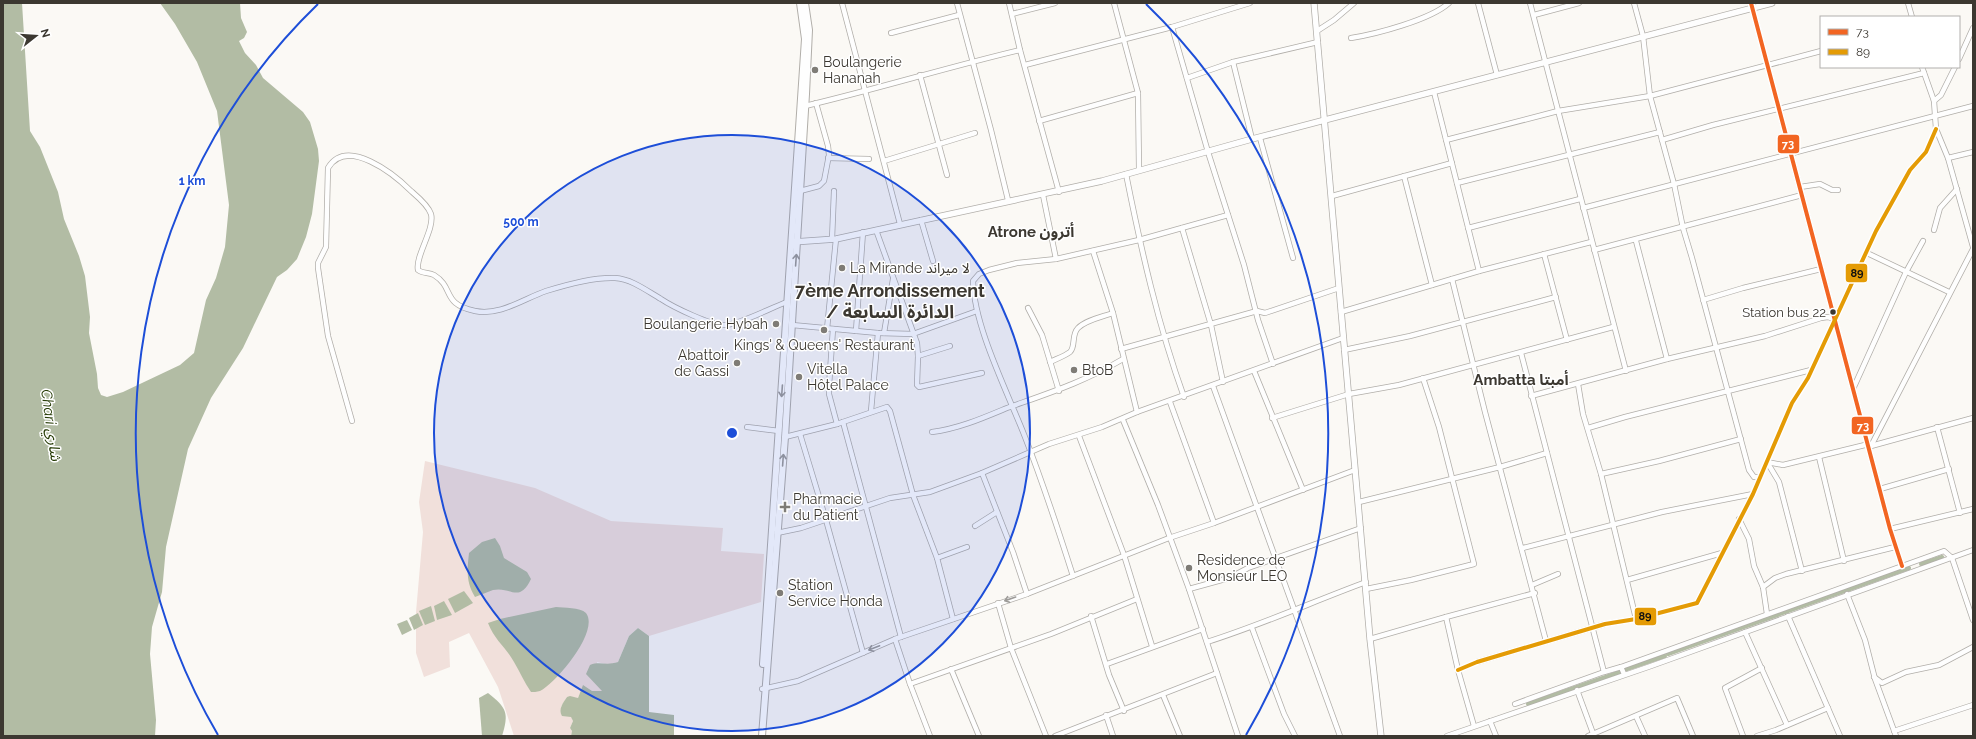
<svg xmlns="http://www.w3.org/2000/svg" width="1976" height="739" viewBox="0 0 1976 739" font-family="Raleway,'Noto Sans Arabic',sans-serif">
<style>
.green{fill:#f1e0db}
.water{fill:#b2bca4}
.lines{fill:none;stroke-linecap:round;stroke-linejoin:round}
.canal{stroke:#b2bca4;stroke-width:4}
.minor-casing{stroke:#b1aea9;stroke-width:6}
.tertiary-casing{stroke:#b1aea9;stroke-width:7}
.secondary-casing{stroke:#b1aea9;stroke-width:8}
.minor{stroke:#fefefe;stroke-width:4.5}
.tertiary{stroke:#fefefe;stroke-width:5.5}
.secondary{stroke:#fefefe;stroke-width:6}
.bus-1-casing{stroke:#fff;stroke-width:7}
.bus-2-casing{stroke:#fff;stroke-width:7}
.bus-1{stroke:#f26522;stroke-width:4}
.bus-2{stroke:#e49b05;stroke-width:4}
.oneway{stroke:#9d9b98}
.ring{fill:none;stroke:#1d4ed8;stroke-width:2}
.poi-dot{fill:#7f7c76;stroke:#fff;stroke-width:1.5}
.bus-dot{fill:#3c3831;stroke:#fff;stroke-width:1.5}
.labels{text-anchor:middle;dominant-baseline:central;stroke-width:3;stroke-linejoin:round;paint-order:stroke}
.bus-label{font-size:13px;fill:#3c3831;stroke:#fff;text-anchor:end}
.poi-label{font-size:14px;fill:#3c3831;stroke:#fff;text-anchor:start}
.neighbourhood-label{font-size:15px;font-weight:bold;fill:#3c3831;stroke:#fff}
.water-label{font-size:15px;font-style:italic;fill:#293e09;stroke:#fff}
.district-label{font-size:18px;font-weight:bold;fill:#3c3831;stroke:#fff}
.centre{fill:#1d4ed8;stroke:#fff;stroke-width:2}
.ring-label{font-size:12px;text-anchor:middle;font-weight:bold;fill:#1d4ed8;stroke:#fff;stroke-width:3;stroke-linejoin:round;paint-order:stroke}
.line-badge{stroke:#fff;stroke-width:1.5}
.badge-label{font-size:11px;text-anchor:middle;font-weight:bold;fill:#fff}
.pale-badge-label{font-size:11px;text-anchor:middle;font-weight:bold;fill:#111}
</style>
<rect width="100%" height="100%" fill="#fbf9f5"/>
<polygon class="green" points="425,461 535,488 611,521 723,528 721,551 764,554 761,602 649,636 638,628 629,636 618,662 609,665 597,662 603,691 592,691 580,693 578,698 567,697 561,707 571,716 573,721 570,728 572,731 571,736 514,736 498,687 469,633 449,642 450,667 424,677 416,653 416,612 423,532 419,502"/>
<g class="water">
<polygon points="3,3 22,3 30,131 40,147 58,192 64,219 79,256 85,276 90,317 89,333 97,374 98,388 101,395 107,397 123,392 180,365 194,353 206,300 216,278 225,247 229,205 217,111 197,62 175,24 160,3 240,3 241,18 247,32 244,38 239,41 245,53 256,65 263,78 303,112 310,122 318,149 319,161 312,214 306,237 297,259 287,270 277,277 243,348 211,398 188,449 166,547 162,592 152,627 150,654 156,720 155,736 3,736"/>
<path d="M495 538 500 546 504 558 527 572 531 579C519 604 511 586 493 590 487 592 481 595 475 597 466 582 467 571 469 553L482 542Z"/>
<polygon points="464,591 473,603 455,613 448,599"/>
<polygon points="444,601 452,615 437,620 434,606"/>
<polygon points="431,606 435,621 425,625 419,611"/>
<path d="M556 607C564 608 580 607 586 613 600 631 556 683 540 691 537 692 533 692 531 692 524 682 520 672 514 662 506 647 495 641 488 623L500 619Z"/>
<polygon points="418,613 423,625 414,630 409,618"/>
<polygon points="407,620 412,630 402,635 397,624"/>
<path d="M638 628 649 636V712L674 715V736H571L572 731 570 728 573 721 571 717 562 716C558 709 563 703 567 697L570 696 578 698 583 685 592 691H602L586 674 590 665C600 661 606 666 618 662L629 636Z"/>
<path d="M488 693C507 708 509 713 502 736H482L479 698Z"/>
</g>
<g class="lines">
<g class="canal">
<polyline points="1921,564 1942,557"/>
<polyline points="1668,654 1909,568"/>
<polyline points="1624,670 1665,656"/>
<polyline points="1528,704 1620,672"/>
</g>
<defs>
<g id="minor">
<polyline points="842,3 900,224"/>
<polyline points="957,3 991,130 1008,200"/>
<polyline points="1009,3 1020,50 1059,192"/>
<polyline points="1114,3 1138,93 1139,170"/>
<polyline points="1478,3 1497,75"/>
<polyline points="1530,3 1626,371"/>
<polyline points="1634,3 1643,36 1650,96 1674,184 1683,228 1692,258 1749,470 1754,477 1760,477"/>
<polyline points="1751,3 1890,529 1902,566"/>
<polyline points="1908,3 1912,17"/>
<polyline points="1012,14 1055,3"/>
<polyline points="1534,15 1579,3"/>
<polyline points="1172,27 1208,152 1244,265 1258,320 1273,364"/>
<polyline points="1317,31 1334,20 1354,3"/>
<polyline points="891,33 959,15"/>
<path d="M1351 38C1376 34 1430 20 1449 3"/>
<polyline points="1959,59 1973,28"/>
<polyline points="1233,62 1252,139"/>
<polyline points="1025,65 1172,27 1250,3"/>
<polyline points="1922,67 1934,101 1936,129 1948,158 1973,247"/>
<polyline points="920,75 947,175"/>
<polyline points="1187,78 1233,62 1318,42"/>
<polyline points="1434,92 1479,271"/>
<polyline points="1934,101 1941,95 1955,67"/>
<path d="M805 106C877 89 948 67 1020 50"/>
<polyline points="1039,121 1138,93"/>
<polyline points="1260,138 1293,258"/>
<polyline points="1446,140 1558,111 1650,96 1821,51"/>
<polyline points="1662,140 1713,125 1924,73"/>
<polyline points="828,158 869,159"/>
<polyline points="1948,158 1973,152"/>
<polyline points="884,161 975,133"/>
<path d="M1126 174C1141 249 1158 325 1184 397"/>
<polyline points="1404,176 1432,285"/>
<polyline points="1457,183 1660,132"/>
<polyline points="1800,187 1820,184 1832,190 1838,190"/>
<polyline points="800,191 819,186 824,181 829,155 828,146 816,103"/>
<polyline points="1043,195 1056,259"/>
<polyline points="1332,196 1452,163"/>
<polyline points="1583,208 1973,106"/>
<polyline points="921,220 933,261"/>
<polyline points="1182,228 1211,325 1223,382"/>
<polyline points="1468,228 1580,199"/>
<polyline points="876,230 917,343 918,356 917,385 919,387 982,373"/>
<polyline points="1934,230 1940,208 1957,189"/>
<polyline points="832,239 834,191"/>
<polyline points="1636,241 1667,359"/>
<polyline points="1594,250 1802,195"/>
<polyline points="1093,251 1113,313 1137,412"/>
<polyline points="1867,253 1949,292"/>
<polyline points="1544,254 1567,340"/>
<polyline points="1452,279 1485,412 1546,641"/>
<polyline points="1703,300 1743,288 1821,269"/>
<polyline points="1028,308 1042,335 1059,391"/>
<polyline points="1341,312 1479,271 1591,242"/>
<polyline points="792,325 878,333 913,334 977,311"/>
<polyline points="827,329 836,239"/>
<polyline points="833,329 829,386 829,394 837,424"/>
<polyline points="856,331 863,232"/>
<polyline points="884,333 893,279"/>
<polyline points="1121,349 1257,311 1265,313 1339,288"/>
<polyline points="1344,350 1410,336 1556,297"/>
<polyline points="1521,353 1604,672 1621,667"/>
<polyline points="918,356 950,346"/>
<path d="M1050 362C1056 359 1065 356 1070 352 1076 346 1071 335 1078 328 1086 320 1102 317 1113 313"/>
<polyline points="1254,371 1303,490"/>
<polyline points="1578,384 1583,414 1601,474 1636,619"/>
<polyline points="1213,386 1340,736"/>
<polyline points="1853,389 1906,272 1923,241"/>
<polyline points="1531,396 1667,359 1765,336 1821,318 1828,317 1834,319"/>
<polyline points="1170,402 1214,523"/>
<polyline points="871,411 878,333"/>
<polyline points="1272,418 1349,394 1399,385 1613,327"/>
<polyline points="1123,420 1158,505 1189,589 1238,736"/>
<path d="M352 421 328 336 318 268V263L326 247 328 168C347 136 395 175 411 191 418 197 428 205 431 214 435 229 415 256 418 270 423 274 429 272 434 275 455 288 441 304 475 311 500 316 523 299 546 291 565 285 595 277 615 278 632 279 647 291 661 299 673 307 712 326 725 325 741 324 770 308 787 302"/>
<polyline points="843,422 901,637"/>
<polyline points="747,427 779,431"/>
<polyline points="1937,427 1960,513"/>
<polyline points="1588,428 1625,417 1811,370"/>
<path d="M932 432C958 429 983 418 1007 408 1049 393 1084 382 1123 359"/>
<polyline points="800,434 826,520 863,653"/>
<polyline points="1079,436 1124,555 1152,646"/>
<polyline points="785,437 837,424 887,407 890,411 913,495 937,558 953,619"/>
<polyline points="1871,446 1973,249"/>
<polyline points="1819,457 1844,561"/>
<polyline points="1767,462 1783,465 1869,444 1871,446 1973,418"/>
<polyline points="1767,462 1779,482 1802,571"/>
<polyline points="982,473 1013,552 1027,594"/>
<polyline points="1601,474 1659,461 1741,439"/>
<polyline points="1880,489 1949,469"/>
<polyline points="1359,502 1500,467 1547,453"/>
<polyline points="1739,519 1749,539 1754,566 1763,587 1767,614"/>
<polyline points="975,526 997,512"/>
<polyline points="1890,529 1973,509"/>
<polyline points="777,533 801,528 890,498 930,492 982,473 1049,444 1102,427 1137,412 1343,338"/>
<polyline points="1523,548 1662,512 1753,494"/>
<polyline points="937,558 967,547"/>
<path d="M1073 576C1058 529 1043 483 1025 437 1008 393 974 327 973 281L979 274 989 270 1017 263 1056 259 1139 240 1228 215"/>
<polyline points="1627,580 1722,553"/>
<polyline points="1532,585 1558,574"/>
<polyline points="1763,587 1775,578 1786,574 1895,547"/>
<polyline points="1189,589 1229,578 1248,568 1361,528"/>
<polyline points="1366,589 1411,580 1474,564 1439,427 1423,378"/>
<polyline points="1847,594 1865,640 1875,679 1896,736"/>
<polyline points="998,603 1011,648 1046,736"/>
<polyline points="1091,616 1109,675 1124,711"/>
<polyline points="1788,616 1840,736"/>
<polyline points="1446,617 1458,670 1474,726"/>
<polyline points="1252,628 1284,714 1295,736"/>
<polyline points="1745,632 1787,725"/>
<polyline points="895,639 910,684 930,736"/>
<polyline points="1370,639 1446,617 1535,593"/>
<path d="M1207 642C1261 625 1312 602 1366 582"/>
<polyline points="1107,664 1203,629"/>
<polyline points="951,669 979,736"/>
<polyline points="1458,670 1477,662 1605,624 1636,619 1697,603 1753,494 1792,403 1808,378 1876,231 1910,170 1926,152 1936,129"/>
<polyline points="1624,674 1621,667 1944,551 1952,558 1973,620"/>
<polyline points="1874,677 1882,683 1906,672 1939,665 1973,647"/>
<polyline points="910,684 1051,634 1137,599"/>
<polyline points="762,689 798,681 895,639 1027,594 1169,538 1214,523 1355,470"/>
<polyline points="1577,690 1594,736"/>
<polyline points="1163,695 1180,736"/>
<polyline points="1515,704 1604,672"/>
<polyline points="1106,715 1113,736"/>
<polyline points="1636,716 1645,736"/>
<polyline points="1490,721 1496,736"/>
<polyline points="1894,731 1973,705"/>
<polyline points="1055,736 1217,673"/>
<polyline points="1447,736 1651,666 1973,550"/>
<polyline points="1588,736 1677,698 1693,736"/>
<polyline points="1743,736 1725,688 1762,668"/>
<polyline points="1757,736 1776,730 1828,708"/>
</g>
<g id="tertiary">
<polyline points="1314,3 1370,639 1381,736"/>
<polyline points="793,242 836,239 1102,181 1252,139 1772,3"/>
</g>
<g id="secondary">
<polyline points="763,664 805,39 800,3"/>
<polyline points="762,736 785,437 806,94 809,30 805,3"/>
</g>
</defs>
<use href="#minor" class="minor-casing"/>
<use href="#tertiary" class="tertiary-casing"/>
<use href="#secondary" class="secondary-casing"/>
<use href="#minor" class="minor"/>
<use href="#tertiary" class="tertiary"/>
<use href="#secondary" class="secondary"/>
<defs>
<polyline id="bus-1" points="1751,3 1890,529 1902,566"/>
<polyline id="bus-2" points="1458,670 1477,662 1605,624 1636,619 1697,603 1753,494 1792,403 1808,378 1876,231 1910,170 1926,152 1936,129"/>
</defs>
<use href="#bus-1" class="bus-1-casing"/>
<use href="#bus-2" class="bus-2-casing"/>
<use href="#bus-1" class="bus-1"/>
<use href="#bus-2" class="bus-2"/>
</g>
<defs><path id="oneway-shaft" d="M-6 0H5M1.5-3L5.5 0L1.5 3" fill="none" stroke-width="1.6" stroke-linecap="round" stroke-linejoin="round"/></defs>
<g class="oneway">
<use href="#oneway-shaft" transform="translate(796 260) rotate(-86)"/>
<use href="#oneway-shaft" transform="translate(782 391) rotate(94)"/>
<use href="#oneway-shaft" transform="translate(783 460) rotate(-86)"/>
<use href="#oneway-shaft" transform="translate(1010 599) rotate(161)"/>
<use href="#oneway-shaft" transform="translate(874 648) rotate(159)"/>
</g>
<circle cx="732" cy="433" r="298" fill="#1d4ed8" fill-opacity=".12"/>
<g class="ring">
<circle cx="732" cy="433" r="298"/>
<path d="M218 735A596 596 0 0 1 318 4M1146 4A596 596 0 0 1 1246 735"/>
</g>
<g class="poi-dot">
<circle cx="815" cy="70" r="4"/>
<circle cx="842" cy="268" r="4"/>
<circle cx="776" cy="324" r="4"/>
<circle cx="824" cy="330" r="4"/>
<circle cx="737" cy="363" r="4"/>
<circle cx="1074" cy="370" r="4"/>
<circle cx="799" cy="377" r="4"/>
<path d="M783 501h4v4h4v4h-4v4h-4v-4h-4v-4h4z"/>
<circle cx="1189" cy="568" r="4"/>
<circle cx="780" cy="593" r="4"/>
</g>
<circle class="bus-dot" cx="1833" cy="312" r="3.5"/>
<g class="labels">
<g class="bus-label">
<text x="1826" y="312">Station bus 22</text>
</g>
<g class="poi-label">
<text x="823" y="62">Boulangerie<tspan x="823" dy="16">Hananah</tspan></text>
<text x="850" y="268">La Mirande لا ميراند</text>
<text x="768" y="324" text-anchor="end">Boulangerie Hybah</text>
<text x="824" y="345" text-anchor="middle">Kings' &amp; Queens' Restaurant</text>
<text x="729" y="355" text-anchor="end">Abattoir<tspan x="729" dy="16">de Gassi</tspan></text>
<text x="807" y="369">Vitella<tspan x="807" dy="16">Hôtel Palace</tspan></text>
<text x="1082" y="370">BtoB</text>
<text x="793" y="499">Pharmacie<tspan x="793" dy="16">du Patient</tspan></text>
<text x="1197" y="560">Residence de<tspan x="1197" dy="16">Monsieur LEO</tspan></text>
<text x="788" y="585">Station<tspan x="788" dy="16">Service Honda</tspan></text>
</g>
<g class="neighbourhood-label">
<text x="1031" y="232">Atrone أترون</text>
<text x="1521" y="380">Ambatta أمبتا</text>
</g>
<g class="water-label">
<text transform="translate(51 425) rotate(82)">Chari شاري</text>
</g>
<g class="district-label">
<text x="890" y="290">7ème Arrondissement<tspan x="890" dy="21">/ الدائرة السابعة</tspan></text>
</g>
</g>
<circle cx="732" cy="433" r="6" class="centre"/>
<g class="ring-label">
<text x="192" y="185">1 km</text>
<text x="521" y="226">500 m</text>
</g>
<g class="line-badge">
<rect x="1777" y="134" width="23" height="20" rx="4" fill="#f26522"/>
<rect x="1845" y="263" width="23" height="20" rx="4" fill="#e49b05"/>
<rect x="1851" y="416" width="23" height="19" rx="4" fill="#f26522"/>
<rect x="1634" y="607" width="23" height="19" rx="4" fill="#e49b05"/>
</g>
<g class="badge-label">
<text x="1788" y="148">73</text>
<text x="1863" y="430">73</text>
</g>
<g class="pale-badge-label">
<text x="1857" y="277">89</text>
<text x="1645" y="620">89</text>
</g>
<rect width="1976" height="739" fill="none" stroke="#3c3831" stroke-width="8"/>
<rect x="1820" y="16" width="140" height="52" fill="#ffffff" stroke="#b1afad"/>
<rect x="1828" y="29" width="20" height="6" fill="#f26522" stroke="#b1afad"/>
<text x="1856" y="36" font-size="12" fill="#3c3831">73</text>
<rect x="1828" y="49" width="20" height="6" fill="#e49b05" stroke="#b1afad"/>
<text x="1856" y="56" font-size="12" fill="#3c3831">89</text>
<g transform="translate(36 36) rotate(73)" stroke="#ffffff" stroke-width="3" paint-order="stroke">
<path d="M0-3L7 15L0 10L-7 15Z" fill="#3c3831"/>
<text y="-6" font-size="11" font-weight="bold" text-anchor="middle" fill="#3c3831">N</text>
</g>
</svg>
